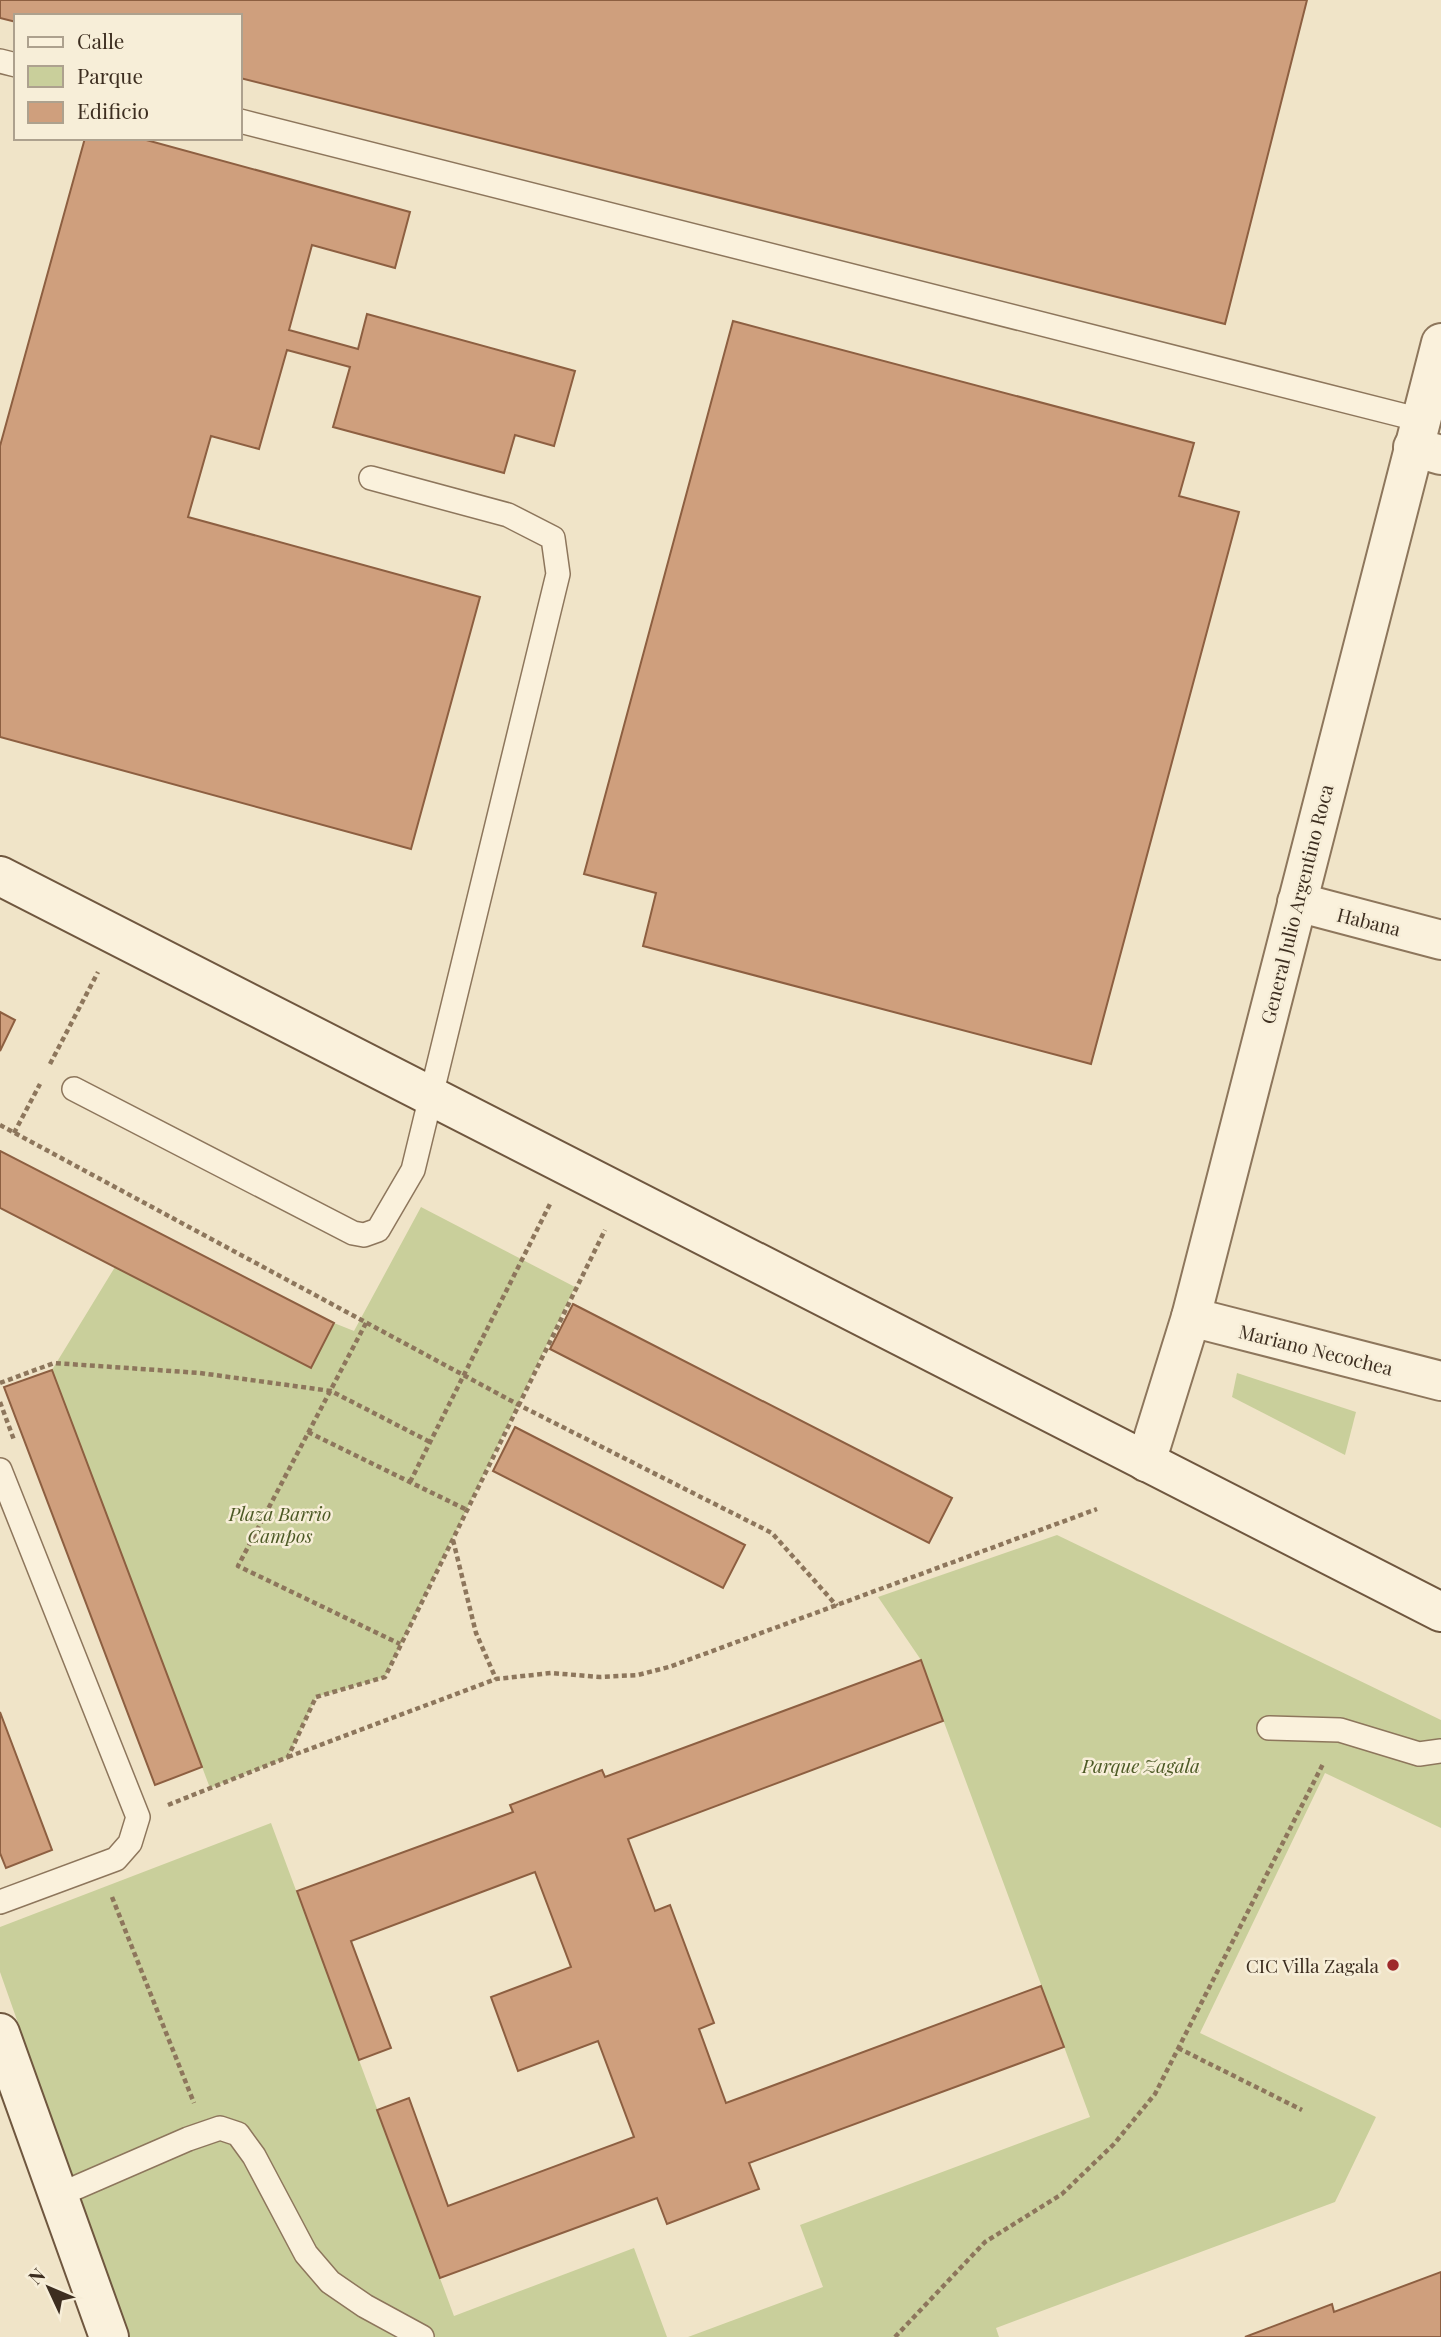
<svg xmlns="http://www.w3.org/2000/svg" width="1441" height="2337" viewBox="0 0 1441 2337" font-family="'Playfair Display',serif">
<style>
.green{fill:#c9cf9b}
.building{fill:#cf9f7d;stroke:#8d5f41;stroke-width:2}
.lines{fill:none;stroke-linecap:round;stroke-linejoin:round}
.service-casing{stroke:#8d765c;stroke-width:26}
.minor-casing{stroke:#8d765c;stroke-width:42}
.tertiary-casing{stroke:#8d765c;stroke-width:42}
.secondary-casing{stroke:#6f573f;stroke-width:42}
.path{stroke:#8d765c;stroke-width:4.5;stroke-dasharray:5 3.5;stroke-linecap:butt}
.service{stroke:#faf1dc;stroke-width:23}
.minor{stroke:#faf1dc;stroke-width:38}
.tertiary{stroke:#faf1dc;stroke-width:38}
.secondary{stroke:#faf1dc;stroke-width:38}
.poi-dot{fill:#9e2a2b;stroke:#f7eed8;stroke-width:2.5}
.labels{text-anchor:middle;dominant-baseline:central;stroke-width:5;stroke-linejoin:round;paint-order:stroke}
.street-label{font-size:19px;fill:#3d2e20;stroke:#f7eed8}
.park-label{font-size:19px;font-style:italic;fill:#4d5a26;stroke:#f7eed8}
.poi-label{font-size:19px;fill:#3d2e20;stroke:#f7eed8;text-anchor:end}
</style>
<rect width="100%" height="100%" fill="#f0e4c8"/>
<g class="green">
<polygon points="421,1207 575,1287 385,1677 316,1697 288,1757 210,1788 52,1370 115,1267 311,1367 334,1323 354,1331"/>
<polygon points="1237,1373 1356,1412 1345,1455 1232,1397"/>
<polygon points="1057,1535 1441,1720 1441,1828 1325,1773 1200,2033 1376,2117 1335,2202 996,2328 999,2337 688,2337 823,2287 800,2225 1090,2117 921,1660 878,1597"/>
<polygon points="271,1823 454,2316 634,2248 667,2337 129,2337 0,1972 0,1927"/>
</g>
<g class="building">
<polygon points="0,0 1307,0 1225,324 240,78 240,16 16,16 16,22 0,18"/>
<polygon points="85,138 139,138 410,212 395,268 312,245 289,330 358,349 367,314 575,371 554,446 515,435 504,473 333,427 350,367 287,350 259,449 211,436 188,517 480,597 411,849 0,737 0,446"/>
<polygon points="733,321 1194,443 1179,496 1239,512 1091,1064 643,946 656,893 584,874"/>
<polygon points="0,1012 15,1020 0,1051"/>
<polygon points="0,1151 334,1323 311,1368 0,1208"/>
<polygon points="573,1304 952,1498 929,1543 550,1349"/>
<polygon points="52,1370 202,1767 155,1785 4,1387"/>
<polygon points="515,1427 745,1545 723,1588 493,1471"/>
<polygon points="921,1660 943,1721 628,1839 655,1911 670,1905 714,2023 699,2029 726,2103 1041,1986 1064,2047 749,2163 759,2189 667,2224 657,2198 440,2278 377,2110 409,2098 448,2206 634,2137 598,2041 518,2071 491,1997 571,1967 535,1872 351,1941 391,2048 359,2060 297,1891 513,1812 510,1805 602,1770 605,1777"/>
<polygon points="0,1712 52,1850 6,1868 0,1853"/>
<polygon points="1441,2272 1441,2337 1245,2337 1332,2304 1334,2312"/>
</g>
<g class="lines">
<defs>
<g id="service">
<polyline points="0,61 16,65"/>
<polyline points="240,121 1421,420"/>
<polyline points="74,1089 353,1233 364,1235 378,1230 413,1170 558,574 553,538 508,515 371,478"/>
<polyline points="0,1470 138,1817 130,1843 116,1859 0,1902"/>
<polyline points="1269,1728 1340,1730 1419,1754 1441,1751"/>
<polyline points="59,2195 188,2139 220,2128 238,2134 254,2156 306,2254 330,2282 365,2306 422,2337"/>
</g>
<g id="minor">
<polyline points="1413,447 1441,455"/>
<polyline points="1297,902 1441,940"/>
<polyline points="1191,1317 1441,1381"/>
</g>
<polyline id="tertiary" points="1146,1462 1191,1317 1441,343"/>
<g id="secondary">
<polyline points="0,876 1441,1612"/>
<polyline points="0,2033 109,2337"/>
</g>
</defs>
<use href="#service" class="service-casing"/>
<use href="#minor" class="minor-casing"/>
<use href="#tertiary" class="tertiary-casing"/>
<use href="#secondary" class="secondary-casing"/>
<g class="path">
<polyline points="50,1064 98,972"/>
<polyline points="0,1125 519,1405 772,1533 837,1606"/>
<polyline points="14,1133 40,1084"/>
<polyline points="366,1323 238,1566 400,1644"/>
<polyline points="0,1383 54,1363 200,1373 331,1391 430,1442"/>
<polyline points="0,1402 14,1440"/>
<polyline points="308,1432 467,1510"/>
<polyline points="410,1482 551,1202"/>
<polyline points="453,1540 476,1633 496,1679"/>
<polyline points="288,1757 496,1679 551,1673 600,1677 638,1675 669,1667 1097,1509"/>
<polyline points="168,1805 288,1757 316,1697 385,1677 605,1230"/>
<polyline points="112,1897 194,2103"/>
<polyline points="1178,2048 1302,2110"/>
<polyline points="895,2337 985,2242 1062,2194 1114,2144 1155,2094 1324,1762"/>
</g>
<use href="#service" class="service"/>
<use href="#minor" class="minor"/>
<use href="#tertiary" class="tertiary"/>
<use href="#secondary" class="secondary"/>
</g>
<circle class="poi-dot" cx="1393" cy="1965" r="7"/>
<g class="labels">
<g class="street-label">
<text transform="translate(1296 904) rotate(-76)">General Julio Argentino Roca</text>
<text transform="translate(1369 921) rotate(14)">Habana</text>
<text transform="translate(1316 1349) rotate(14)">Mariano Necochea</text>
</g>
<g class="park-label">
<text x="280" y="1513">Plaza Barrio<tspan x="280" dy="22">Campos</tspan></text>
<text x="1141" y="1765">Parque Zagala</text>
</g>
<g class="poi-label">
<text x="1379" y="1965">CIC Villa Zagala</text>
</g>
</g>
<rect x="14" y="14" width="228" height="126" fill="#f7eed8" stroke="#ada18e" stroke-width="2"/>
<rect x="28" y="37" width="35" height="10" fill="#faf1dc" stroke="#ada18e" stroke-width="2"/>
<text x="77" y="49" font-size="21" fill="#3d2e20">Calle</text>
<rect x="28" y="66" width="35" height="21" fill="#c9cf9b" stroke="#ada18e" stroke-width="2"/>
<text x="77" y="84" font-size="21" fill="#3d2e20">Parque</text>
<rect x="28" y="102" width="35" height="21" fill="#cf9f7d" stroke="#ada18e" stroke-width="2"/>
<text x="77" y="119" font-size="21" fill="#3d2e20">Edificio</text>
<g transform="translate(49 2288) rotate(314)" stroke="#f7eed8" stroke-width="5" paint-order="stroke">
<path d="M0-5L12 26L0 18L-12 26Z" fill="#3d2e20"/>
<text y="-10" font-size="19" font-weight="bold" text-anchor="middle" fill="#3d2e20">N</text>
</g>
</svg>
